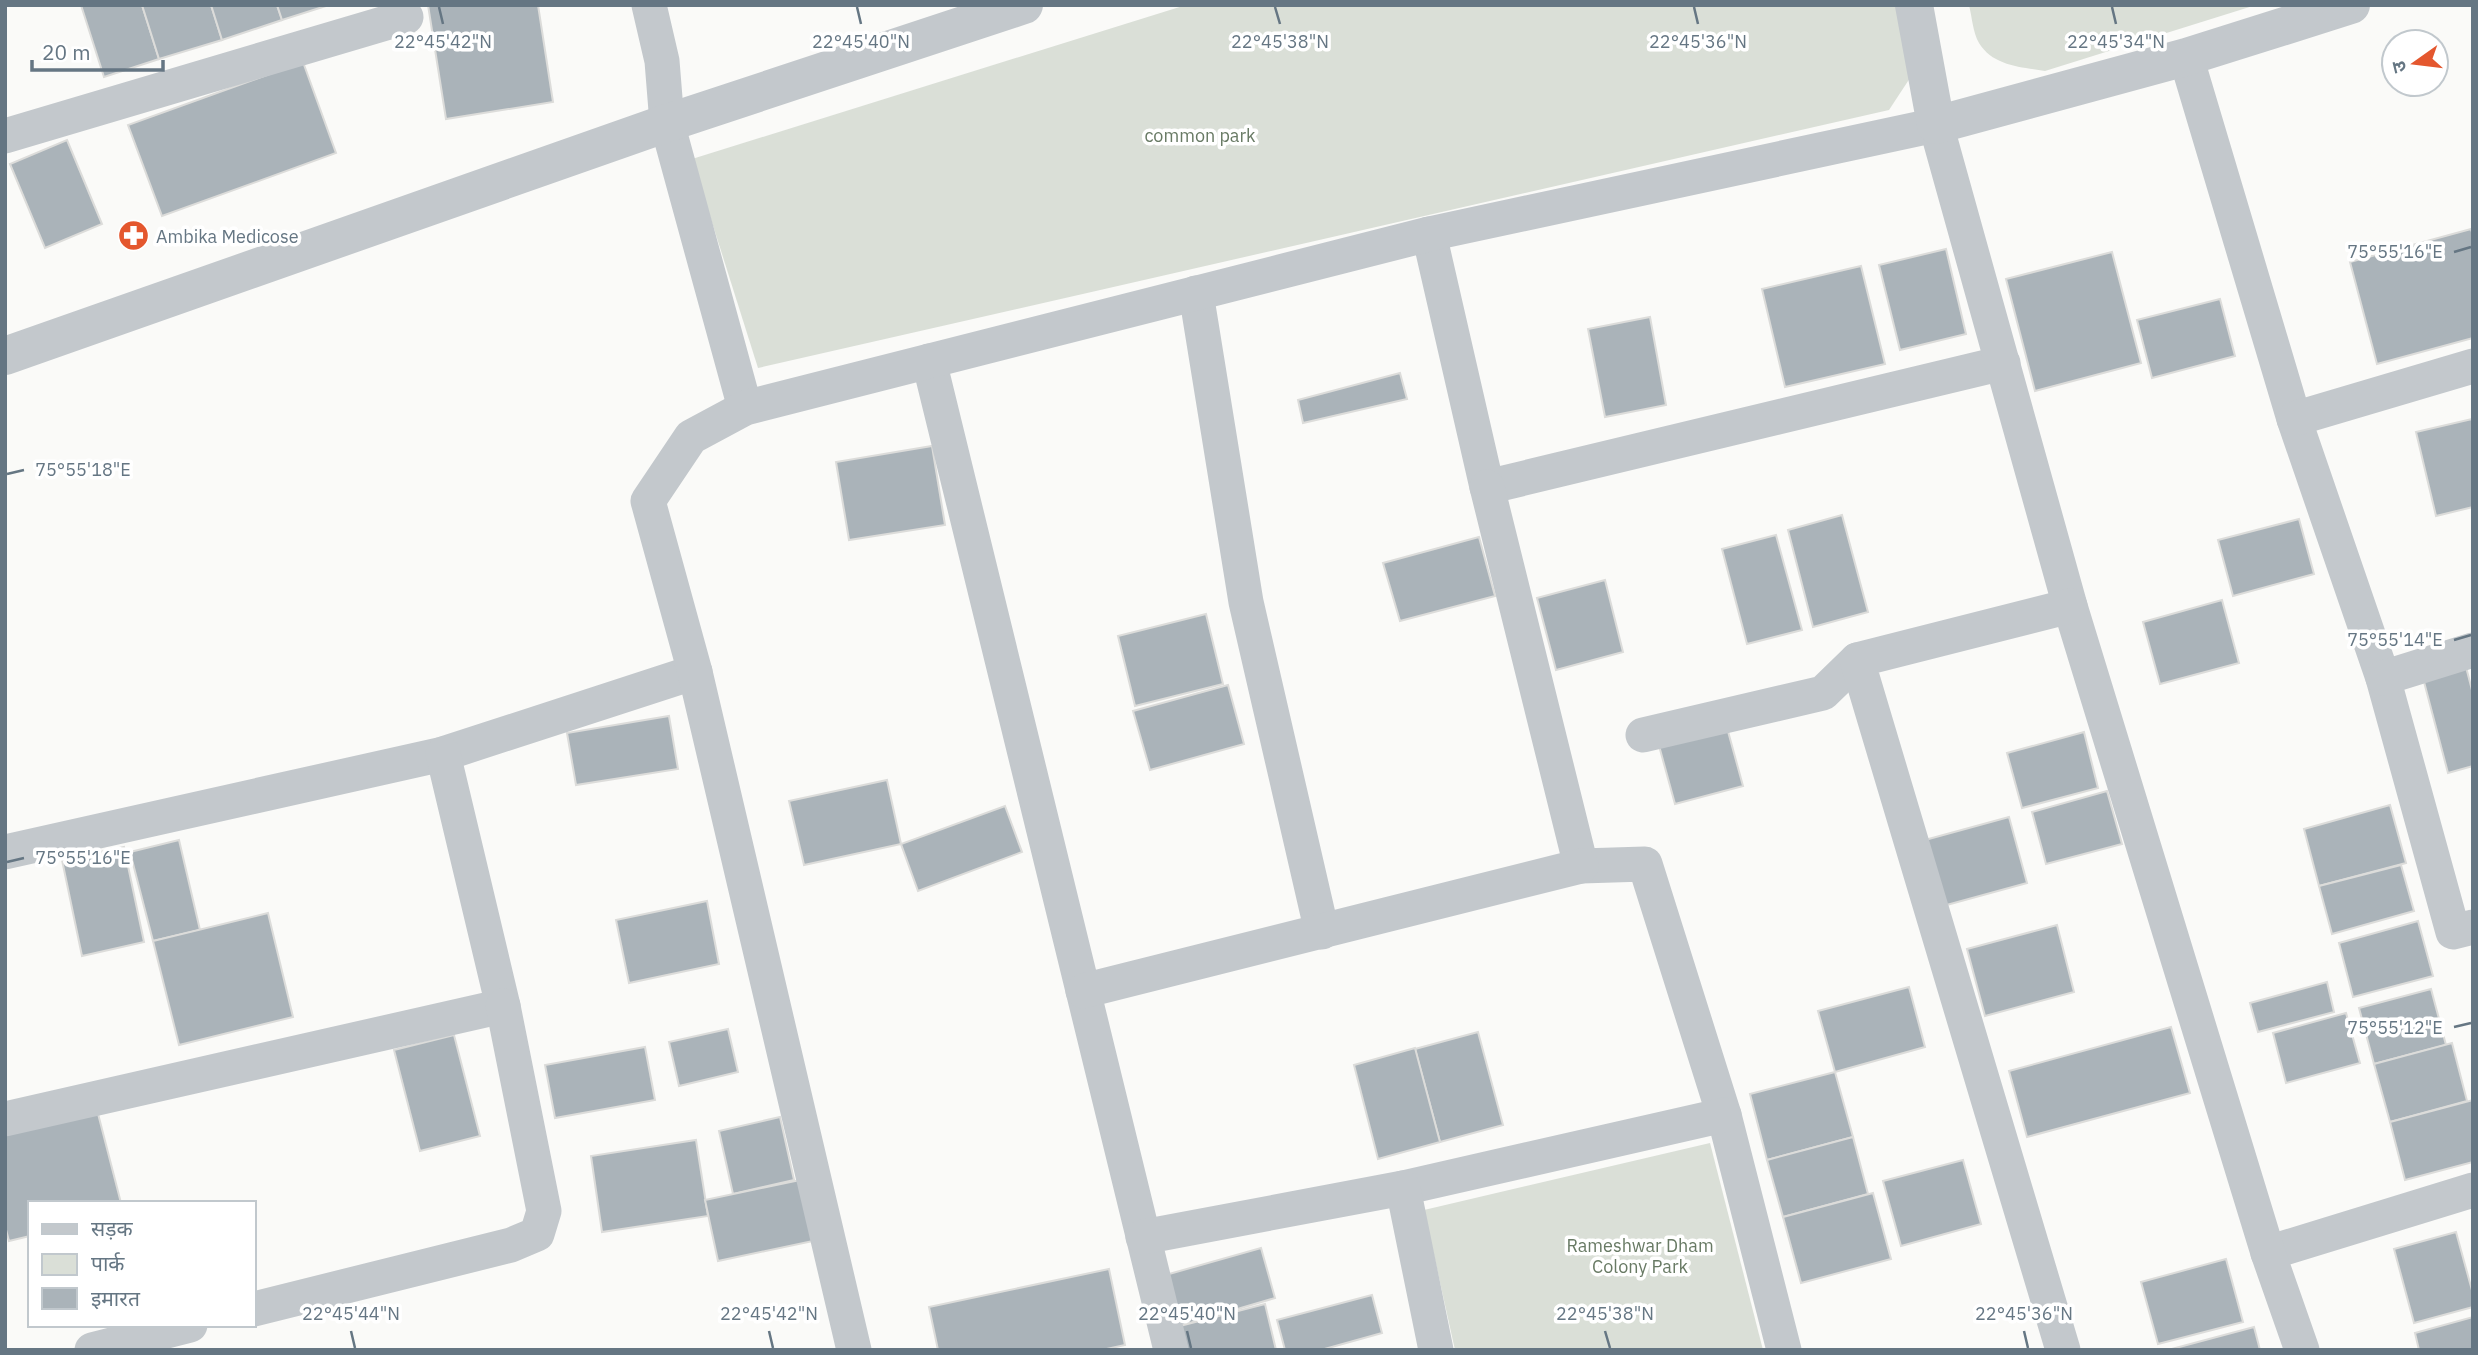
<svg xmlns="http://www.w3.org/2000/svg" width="2478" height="1355" viewBox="0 0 2478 1355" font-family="'IBM Plex Sans','Noto Sans Devanagari',sans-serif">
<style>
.green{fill:#dadfd7}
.building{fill:#aab3b9;stroke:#dcdcda;stroke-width:2}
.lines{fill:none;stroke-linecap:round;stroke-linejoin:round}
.minor{stroke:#c3c8cc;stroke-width:35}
.tertiary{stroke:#c3c8cc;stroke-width:38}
.ticks{fill:none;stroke:#657683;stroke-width:2.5}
.labels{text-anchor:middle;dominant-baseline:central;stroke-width:7;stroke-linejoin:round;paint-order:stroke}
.park-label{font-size:18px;fill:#687a64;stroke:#fff}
.poi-label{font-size:18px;fill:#657683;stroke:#fff;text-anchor:start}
.ticks-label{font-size:18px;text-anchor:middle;fill:#657683;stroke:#fff;stroke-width:7;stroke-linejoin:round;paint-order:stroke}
</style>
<rect width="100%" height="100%" fill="#fafaf8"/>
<g class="green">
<polygon points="1186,5 1898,5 1912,75 1889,110 758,368 692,159"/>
<path d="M1969 5H2256L2045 71C2021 67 1993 66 1979 43 1973 33 1972 17 1969 5Z"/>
<polygon points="1710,1143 1763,1350 1455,1350 1424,1210"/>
</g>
<g class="building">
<polygon points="81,5 142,5 159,59 104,77"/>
<polygon points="142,5 211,5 222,40 159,59"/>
<polygon points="211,5 277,5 282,20 222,40"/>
<polygon points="277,5 329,5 282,20"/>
<polygon points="428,5 538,5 553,102 446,119"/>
<polygon points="303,62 336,153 162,216 128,125"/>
<polygon points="67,140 102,224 45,248 10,164"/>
<polygon points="2471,229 2473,236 2473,338 2377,364 2350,262"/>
<polygon points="1946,249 1966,334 1900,350 1879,265"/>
<polygon points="2112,252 2141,363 2035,391 2006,279"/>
<polygon points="1861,266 1885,364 1785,387 1762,289"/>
<polygon points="2220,299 2235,356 2152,378 2137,320"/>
<polygon points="1650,317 1666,405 1605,417 1588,329"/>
<polygon points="1400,373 1407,399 1303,423 1298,400"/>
<polygon points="2472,419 2473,507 2436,516 2416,432"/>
<polygon points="932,446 945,525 849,540 836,462"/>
<polygon points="1842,515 1868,612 1813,627 1788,530"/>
<polygon points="2299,519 2314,574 2233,596 2218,540"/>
<polygon points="1776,535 1802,630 1747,644 1722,549"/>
<polygon points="1479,537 1495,596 1400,621 1383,563"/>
<polygon points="1605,580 1623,652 1556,670 1537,598"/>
<polygon points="2222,600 2239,663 2160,684 2143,622"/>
<polygon points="1206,614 1223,684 1135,706 1118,636"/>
<polygon points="2466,667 2473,694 2473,766 2448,773 2423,678"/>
<polygon points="1228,685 1244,744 1150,770 1133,711"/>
<polygon points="669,716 678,769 576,785 567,733"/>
<polygon points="1726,724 1743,786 1675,804 1658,742"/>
<polygon points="2084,732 2098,788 2022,808 2007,753"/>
<polygon points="887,780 901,844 804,865 789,801"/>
<polygon points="2107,791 2122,844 2046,864 2032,812"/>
<polygon points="2390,805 2406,863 2319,886 2304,829"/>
<polygon points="1005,806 1022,852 918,891 901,844"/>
<polygon points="2009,817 2027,883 1943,906 1925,840"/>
<polygon points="179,840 200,930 153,941 130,852"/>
<polygon points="124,847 144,942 82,956 62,860"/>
<polygon points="2401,865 2414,911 2332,934 2319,886"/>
<polygon points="707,901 719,964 629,983 616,920"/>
<polygon points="268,913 293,1017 179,1045 153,941"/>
<polygon points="2418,921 2433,976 2353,997 2339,943"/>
<polygon points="2057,925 2074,992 1985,1016 1967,949"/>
<polygon points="2327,982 2334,1012 2258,1032 2250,1003"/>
<polygon points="1909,987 1925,1047 1835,1072 1818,1011"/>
<polygon points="2431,989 2446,1045 2374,1064 2359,1008"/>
<polygon points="2346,1013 2360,1063 2286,1083 2273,1033"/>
<polygon points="2171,1027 2190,1093 2027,1137 2009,1071"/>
<polygon points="728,1029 738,1072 679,1086 669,1042"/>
<polygon points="1478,1032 1503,1125 1440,1142 1415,1049"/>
<polygon points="454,1035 480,1136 420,1151 394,1050"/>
<polygon points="2452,1043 2467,1101 2390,1122 2374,1064"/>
<polygon points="645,1047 655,1100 555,1118 545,1065"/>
<polygon points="1415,1048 1440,1142 1378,1159 1354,1065"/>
<polygon points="1835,1072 1853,1137 1767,1160 1750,1094"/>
<polygon points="2473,1100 2473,1162 2405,1180 2390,1122"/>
<polygon points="95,1102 121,1203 30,1203 30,1236 9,1241 5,1226 5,1125"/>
<polygon points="780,1117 794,1180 733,1194 719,1131"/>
<polygon points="1853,1137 1868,1194 1783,1217 1767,1160"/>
<polygon points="696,1140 708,1216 602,1232 591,1156"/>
<polygon points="1963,1160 1981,1224 1901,1246 1883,1181"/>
<polygon points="800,1180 813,1241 718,1261 705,1200"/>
<polygon points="1873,1193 1891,1259 1801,1283 1783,1217"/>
<polygon points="2456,1232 2473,1294 2473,1307 2414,1323 2394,1249"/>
<polygon points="1261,1248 1275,1298 1176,1327 1162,1276"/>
<polygon points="2226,1259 2243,1322 2158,1344 2141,1282"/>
<polygon points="1109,1269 1125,1345 1102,1350 938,1350 929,1307"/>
<polygon points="1372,1295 1382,1333 1321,1350 1285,1350 1277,1320"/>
<polygon points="1265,1304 1276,1350 1182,1350 1176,1327"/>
<polygon points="2473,1317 2473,1350 2419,1350 2415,1333"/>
<polygon points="2254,1327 2260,1350 2168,1350"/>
</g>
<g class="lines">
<g class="minor">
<polyline points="649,5 662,61 667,123 745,408"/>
<polyline points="2186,57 2294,419 2383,678 2453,932 2473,927"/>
<polyline points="5,136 406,17"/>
<polyline points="1429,234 1487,487 2003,363"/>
<polyline points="1196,293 1246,602 1322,932"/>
<polyline points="929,361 1171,1350"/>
<polyline points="2294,419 2473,366"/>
<polyline points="1487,487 1581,866 1645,864 1724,1115 1784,1350"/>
<polyline points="2383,678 2473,650"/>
<polyline points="1643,735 1823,693 1857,660"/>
<polyline points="5,852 443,754 695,672"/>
<polyline points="1083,991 1581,866"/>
<polyline points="5,1119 503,1006 443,754"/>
<polyline points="1403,1188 1724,1115"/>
<polyline points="1143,1237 1403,1188 1436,1350"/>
<polyline points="2268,1253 2473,1190"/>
<polyline points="254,1309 511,1245 537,1234 544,1211 503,1006"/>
<polyline points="92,1350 190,1325"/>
<polyline points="854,1350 695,672 648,501 691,437 745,408 1429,234 1936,125 2070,606 2268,1253 2302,1350"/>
<polyline points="2063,1350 1857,660 2070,606"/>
</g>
<g class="tertiary">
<polyline points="1914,5 1936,125 2186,57 2351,5"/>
<polyline points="5,356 667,123 1024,5"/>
</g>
</g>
<path class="ticks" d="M439 7 443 24M857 7 861 24M1275 7 1280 24M1694 7 1698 24M2112 7 2116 24M2454 252 2471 247M7 474 24 470M2454 640 2471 635M7 862 24 858M2454 1027 2471 1023M351 1331 355 1348M769 1331 773 1348M1187 1331 1191 1348M1605 1331 1610 1348M2024 1331 2028 1348"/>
<defs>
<symbol id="pharmacy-disc" viewBox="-11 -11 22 22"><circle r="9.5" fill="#e4572e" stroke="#fff"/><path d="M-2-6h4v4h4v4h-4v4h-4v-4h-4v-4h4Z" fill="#fff"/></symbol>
</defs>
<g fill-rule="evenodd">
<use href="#pharmacy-disc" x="116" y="218" width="35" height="35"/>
</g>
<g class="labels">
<g class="park-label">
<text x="1200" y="135">common park</text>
<text x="1640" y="1245">Rameshwar Dham<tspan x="1640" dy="21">Colony Park</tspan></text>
</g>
<g class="poi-label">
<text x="156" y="236">Ambika Medicose</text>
</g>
</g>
<g class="ticks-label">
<text x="443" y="48">22°45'42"N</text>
<text x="861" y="48">22°45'40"N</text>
<text x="1280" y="48">22°45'38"N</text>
<text x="1698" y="48">22°45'36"N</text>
<text x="2116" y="48">22°45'34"N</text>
<text x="2395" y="258">75°55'16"E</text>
<text x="83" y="476">75°55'18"E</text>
<text x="2395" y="646">75°55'14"E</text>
<text x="83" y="864">75°55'16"E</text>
<text x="2395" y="1034">75°55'12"E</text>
<text x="351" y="1320">22°45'44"N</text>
<text x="769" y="1320">22°45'42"N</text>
<text x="1187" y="1320">22°45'40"N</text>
<text x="1605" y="1320">22°45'38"N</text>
<text x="2024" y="1320">22°45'36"N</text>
</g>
<rect width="2478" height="1355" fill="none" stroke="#657683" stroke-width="14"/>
<rect x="28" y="1201" width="228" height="126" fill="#ffffff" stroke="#c1c8cd" stroke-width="2"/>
<rect x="42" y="1224" width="35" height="10" fill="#c3c8cc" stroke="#c1c8cd" stroke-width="2"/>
<text x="91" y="1236" font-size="21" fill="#657683">सड़क</text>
<rect x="42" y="1254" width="35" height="21" fill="#dadfd7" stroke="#c1c8cd" stroke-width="2"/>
<text x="91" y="1271" font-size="21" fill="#657683">पार्क</text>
<rect x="42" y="1288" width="35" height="21" fill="#aab3b9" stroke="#c1c8cd" stroke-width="2"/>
<text x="91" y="1306" font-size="21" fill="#657683">इमारत</text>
<g transform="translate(2415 63) rotate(256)"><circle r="33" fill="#ffffff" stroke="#c1c8cd" stroke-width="2"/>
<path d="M0-5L12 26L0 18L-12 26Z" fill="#e4572e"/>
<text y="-10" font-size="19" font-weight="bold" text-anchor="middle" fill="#657683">उ</text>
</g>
<path d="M32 60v10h131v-10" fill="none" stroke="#657683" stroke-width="3.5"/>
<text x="42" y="60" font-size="21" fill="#657683" stroke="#ffffff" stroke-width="5" paint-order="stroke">20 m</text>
</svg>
